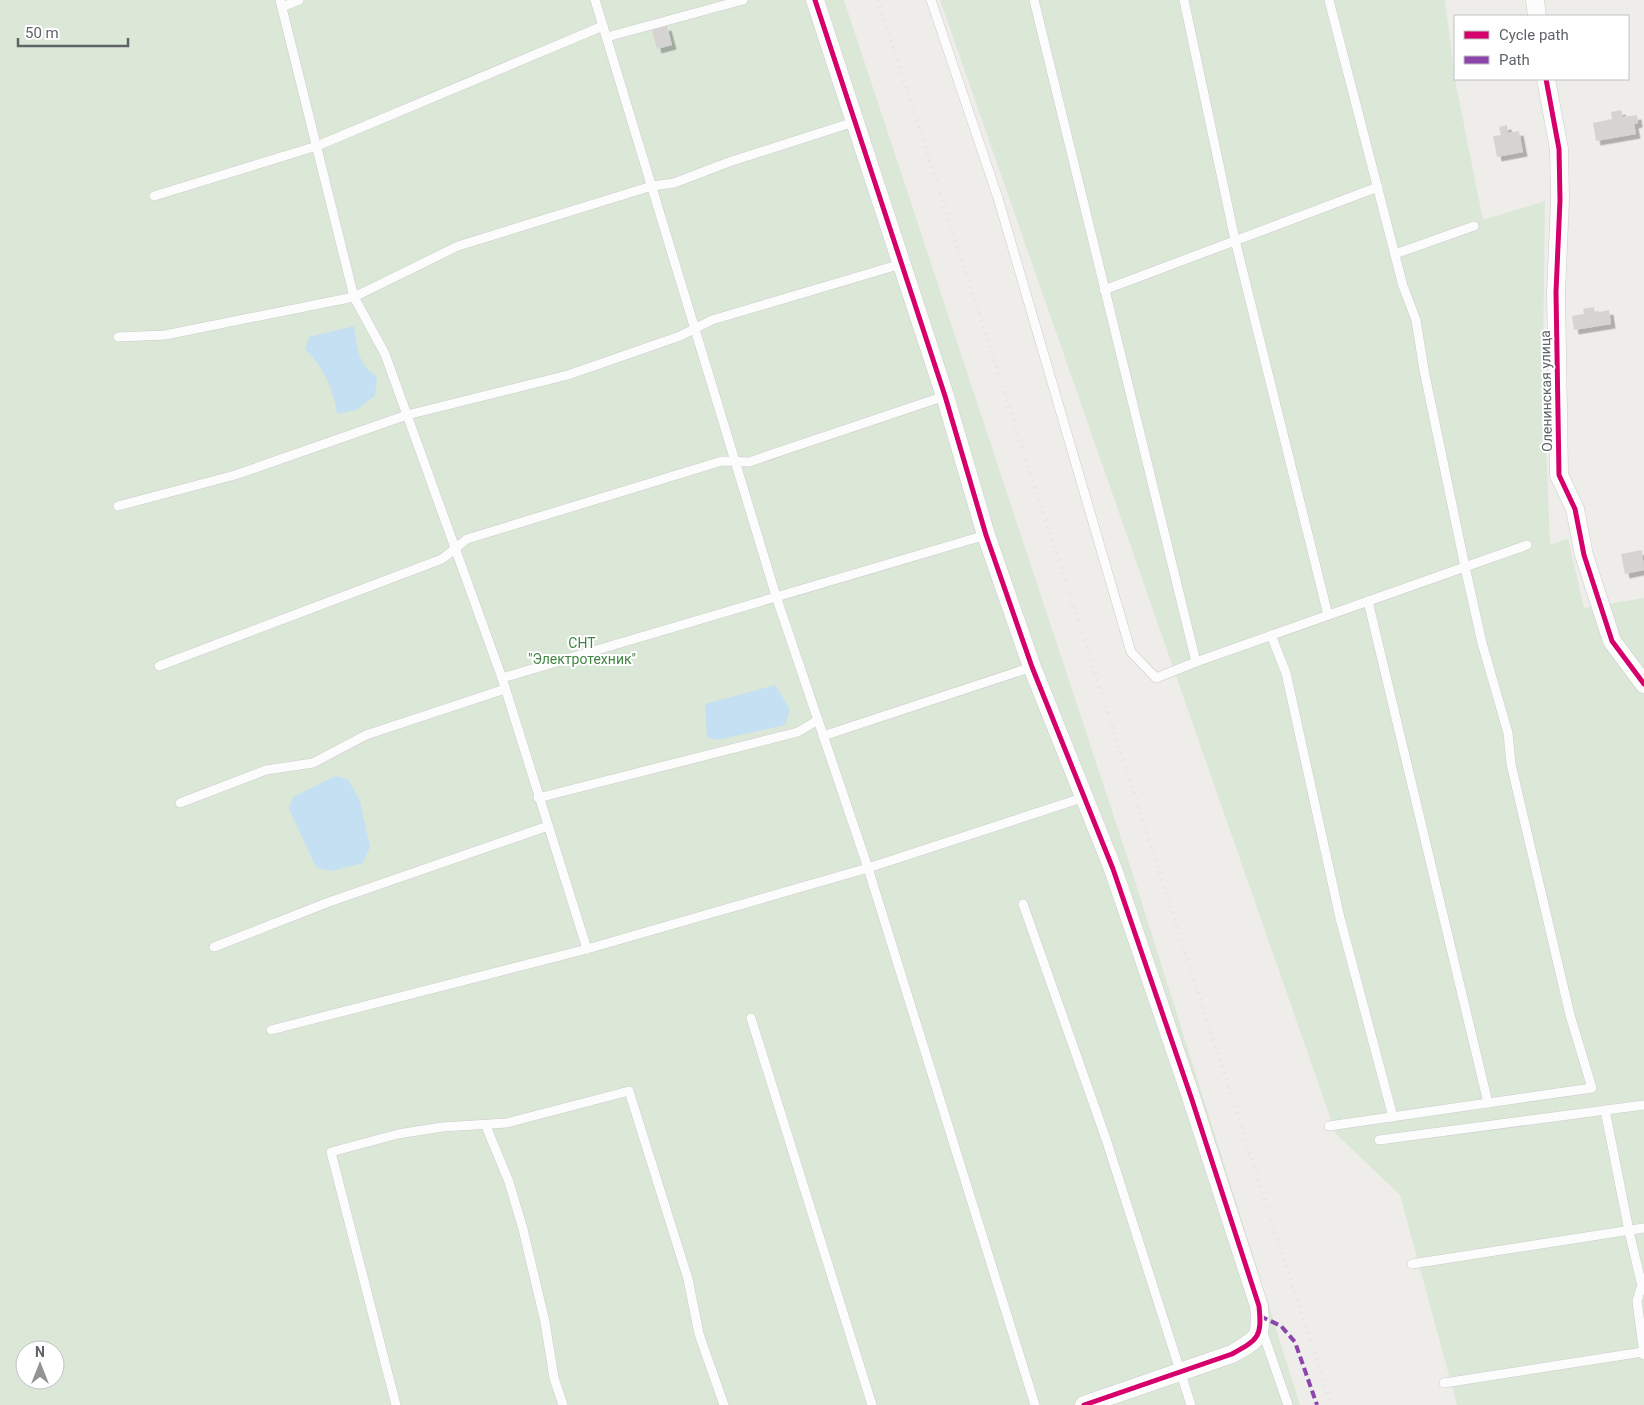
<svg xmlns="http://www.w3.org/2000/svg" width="1644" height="1405" viewBox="0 0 1644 1405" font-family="Roboto,sans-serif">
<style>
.green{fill:#dbe8d8;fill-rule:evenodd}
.water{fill:#c5e0f2}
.building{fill:#d6d4d3;filter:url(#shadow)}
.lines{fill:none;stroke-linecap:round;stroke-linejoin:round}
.lane-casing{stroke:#cccbca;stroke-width:10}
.street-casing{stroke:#cccbca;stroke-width:19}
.lane{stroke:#fdfcfc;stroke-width:9}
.street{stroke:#fdfcfc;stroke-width:18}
.rail{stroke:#e3e3e2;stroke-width:4;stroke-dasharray:1 6;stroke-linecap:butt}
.quiet{stroke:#8e44ad;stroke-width:4;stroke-dasharray:8 4;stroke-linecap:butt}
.cycleway-casing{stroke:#fff;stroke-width:8}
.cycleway{stroke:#d6006c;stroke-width:5}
.labels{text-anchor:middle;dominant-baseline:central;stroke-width:4;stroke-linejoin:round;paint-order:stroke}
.street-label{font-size:14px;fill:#606367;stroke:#fff}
.park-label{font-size:14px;fill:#418542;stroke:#fff}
</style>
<defs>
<filter id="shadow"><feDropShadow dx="4.5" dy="4.5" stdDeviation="0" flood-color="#0004"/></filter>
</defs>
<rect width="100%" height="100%" fill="#efedea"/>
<g class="green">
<path d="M0 0H844L1129 862 1300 1405H0ZM25 1350H55V1380H25Z"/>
<polygon points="940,0 1445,0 1455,79 1483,220 1545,201 1543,359 1550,545 1568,538 1584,608 1644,598 1644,1405 1457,1405 1400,1195 1336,1134"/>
</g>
<g class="water">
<path d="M354 326C357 346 358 366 377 376L375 396 356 410 337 414C334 390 323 366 305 349L309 337Z"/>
<polygon points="775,685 790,709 785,725 717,740 707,737 705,704"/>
<polygon points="335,776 348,779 360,801 370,847 363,863 331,871 316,867 289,809 293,797"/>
</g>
<g class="building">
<polygon points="667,26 672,45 657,49 652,30"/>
<polygon points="1621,110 1623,117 1637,115 1638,123 1634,124 1636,134 1596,141 1593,123 1612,119 1611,112"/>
<polygon points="1507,125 1508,133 1519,131 1523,152 1497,157 1493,136 1501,135 1499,127"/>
<polygon points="1594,307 1595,313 1609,310 1611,324 1574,330 1572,316 1584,314 1583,309"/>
<polygon points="1642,550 1644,570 1625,574 1621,554"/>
</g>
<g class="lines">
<defs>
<g id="lane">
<polyline points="280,0 354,297 385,354 502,678 587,949"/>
<polyline points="595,0 776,596 868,868 1035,1405"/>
<polyline points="931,0 998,198 1131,652 1156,678 1196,662 1527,545"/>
<polyline points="1034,0 1196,662"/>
<polyline points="1184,0 1235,240 1328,615"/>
<polyline points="282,7 299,0"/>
<polyline points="607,37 743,0"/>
<polyline points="154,196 317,146 603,26"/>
<polyline points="1395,254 1474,226"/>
<polyline points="1104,290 1378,187"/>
<polyline points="118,337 165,335 354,297 458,246 652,186 674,183 729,162 854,122"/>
<polyline points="118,506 235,475 407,415 568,375 680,336 712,320 901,264"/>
<polyline points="1368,601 1488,1103"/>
<polyline points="1271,635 1286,673 1340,918 1393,1117"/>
<polyline points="159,666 442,559 467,539 722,461 749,462 945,396"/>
<polyline points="502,678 986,535"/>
<polyline points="823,736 1032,667"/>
<polyline points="538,798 798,732 818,720"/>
<polyline points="180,803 266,770 313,763 366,735 505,689"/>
<polyline points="1023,904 1106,1139 1191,1405"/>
<polyline points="214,947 329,902 548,826"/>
<polyline points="751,1018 872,1405"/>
<polyline points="271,1030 587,949 868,868 1085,797"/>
<polyline points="1605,1110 1629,1231 1641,1282"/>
<polyline points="486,1126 509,1182 523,1229 545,1322 554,1378 563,1405"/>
<polyline points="1329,1126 1592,1088 1570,1015 1511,764 1508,733 1482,643 1465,567 1424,370 1416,320 1403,286 1329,0"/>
<polyline points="1379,1140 1644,1105"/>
<polyline points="1412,1264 1644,1228"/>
<polyline points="1644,1278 1637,1301 1644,1355"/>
<polyline points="1261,1327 1288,1405"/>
<polyline points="1444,1383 1643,1352"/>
<polyline points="396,1405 331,1152 398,1134 442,1127 507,1123 629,1091 688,1279 699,1334 724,1405"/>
</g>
<g id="street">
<path d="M815 0 945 396 986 535 1032 667 1113 869 1191 1097 1259 1306C1262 1337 1259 1339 1232 1354L1084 1405"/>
<polyline points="1535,0 1537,16"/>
<polyline points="1546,79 1559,149 1560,200 1556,292 1559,475 1575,509 1584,555 1612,641 1644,684"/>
</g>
</defs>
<use href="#lane" class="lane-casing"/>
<use href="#street" class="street-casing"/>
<use href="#lane" class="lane"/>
<use href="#street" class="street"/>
<polyline class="rail" points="878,0 1331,1405"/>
<polyline class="quiet" points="1260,1316 1281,1326 1295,1342 1317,1405"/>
<defs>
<g id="cycleway">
<path d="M815 0 945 396 986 535 1032 667 1113 869 1191 1097 1259 1306C1262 1337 1259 1339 1232 1354L1084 1405"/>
<polyline points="1546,79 1559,149 1560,200 1556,292 1559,475 1575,509 1584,555 1612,641 1644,684"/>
</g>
</defs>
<use href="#cycleway" class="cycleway-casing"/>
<use href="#cycleway" class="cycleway"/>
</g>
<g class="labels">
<g class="street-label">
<text transform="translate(1546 391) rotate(-91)">Оленинская улица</text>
</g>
<g class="park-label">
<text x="582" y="643">СНТ<tspan x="582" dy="16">"Электротехник"</tspan></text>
</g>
</g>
<rect x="1454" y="15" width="175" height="65" fill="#ffffff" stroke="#bfc1c2"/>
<rect x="1464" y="31" width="25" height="8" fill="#d6006c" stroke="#bfc1c2"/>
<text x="1499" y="40" font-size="15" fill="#606367">Cycle path</text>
<rect x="1464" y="56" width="25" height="8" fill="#8e44ad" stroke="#bfc1c2"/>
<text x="1499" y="65" font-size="15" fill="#606367">Path</text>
<g transform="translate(40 1365)"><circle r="24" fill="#ffffff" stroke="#bfc1c2"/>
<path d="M0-4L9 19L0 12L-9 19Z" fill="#929395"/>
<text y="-8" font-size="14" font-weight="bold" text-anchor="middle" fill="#606367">N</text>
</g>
<path d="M18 38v8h110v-8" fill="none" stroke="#606367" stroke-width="2.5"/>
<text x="25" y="38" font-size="15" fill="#606367" stroke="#ffffff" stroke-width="4" paint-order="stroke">50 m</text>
</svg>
